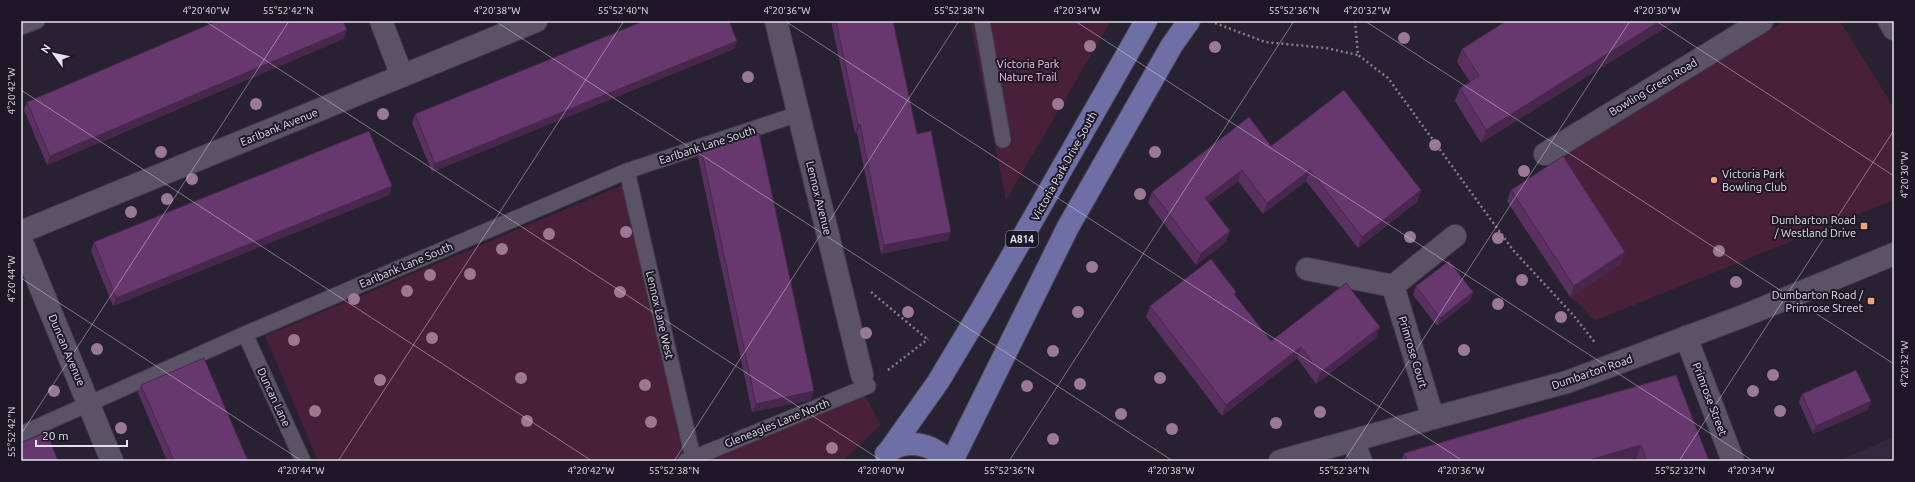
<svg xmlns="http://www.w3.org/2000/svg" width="1915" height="482" viewBox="0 0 1915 482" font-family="Ubuntu,sans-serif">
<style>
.built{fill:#312940}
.green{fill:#49203a}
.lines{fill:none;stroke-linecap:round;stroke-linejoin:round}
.service-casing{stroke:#433e4c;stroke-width:17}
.minor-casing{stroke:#433e4c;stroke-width:24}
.tertiary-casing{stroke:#433e4c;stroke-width:24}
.primary-casing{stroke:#433e4c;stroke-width:24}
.path{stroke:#847f8c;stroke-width:2.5;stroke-dasharray:2 3;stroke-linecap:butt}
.service{stroke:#5a5366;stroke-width:15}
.minor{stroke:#5a5366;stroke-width:22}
.tertiary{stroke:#5a5366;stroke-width:22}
.primary{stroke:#6e70a5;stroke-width:22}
.tree{fill:#9c7993}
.wall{fill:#59305f}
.shaded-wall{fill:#48274d}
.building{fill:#67386e;stroke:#48274d}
.ticks{fill:none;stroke:#e5e1ec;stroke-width:1;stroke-opacity:0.45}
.poi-dot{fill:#f0a27a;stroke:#1d1727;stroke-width:1.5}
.labels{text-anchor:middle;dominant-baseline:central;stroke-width:4;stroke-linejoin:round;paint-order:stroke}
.shield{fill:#1d1727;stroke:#a9a4b1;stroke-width:1}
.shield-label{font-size:10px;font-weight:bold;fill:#e5e1ec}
.park-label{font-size:11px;fill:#fcc1e3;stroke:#1d1727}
.street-label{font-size:11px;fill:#e5e1ec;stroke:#1d1727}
.poi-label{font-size:11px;fill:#e5e1ec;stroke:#1d1727;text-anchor:end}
.neatline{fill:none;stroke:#e5e1ec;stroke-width:1.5}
.ticks-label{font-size:10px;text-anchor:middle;fill:#e5e1ec}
</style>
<rect width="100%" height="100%" fill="#272131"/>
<polygon class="built" points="1894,437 1894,461 1837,461"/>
<g class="green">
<polygon points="970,21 1111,21 1006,200"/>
<polygon points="1785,21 1840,21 1894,108 1894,200 1594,321 1582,307 1570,297 1558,160"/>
<polygon points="635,180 700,447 858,383 881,425 843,461 318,461 265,336"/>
</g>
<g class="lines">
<defs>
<g id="service">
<polyline points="982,21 1003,140"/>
<polyline points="21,27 37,21"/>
<polyline points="627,171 693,458"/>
<polyline points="245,334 303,461"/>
<polyline points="21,434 245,334 627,171 798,114"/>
<polyline points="686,461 868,386"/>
</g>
<g id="minor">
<polyline points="381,21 402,76"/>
<polyline points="776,21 862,375"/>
<polyline points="1545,154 1762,21"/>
<polyline points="21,232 536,21"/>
<polyline points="21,240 112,461"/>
<polyline points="1307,269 1393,286 1433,418"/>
<polyline points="1393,286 1455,236"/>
<polyline points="1686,337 1733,461"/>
<polyline points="1353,441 1361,461"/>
</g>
<g id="tertiary">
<polyline points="1889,21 1894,29"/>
<polyline points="1280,461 1433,418 1567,382 1746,315 1894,254"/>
</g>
<g id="primary">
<polyline points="889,451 938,382 980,312 1146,21"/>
<path d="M886 454C903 437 933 443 947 461"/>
<polyline points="952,461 1068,227 1172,45 1189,21"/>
</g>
</defs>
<use href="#service" class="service-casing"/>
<use href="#minor" class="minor-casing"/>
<use href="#tertiary" class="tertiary-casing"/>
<use href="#primary" class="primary-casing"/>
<g class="path">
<polyline points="1355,21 1358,55 1388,78 1513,250 1574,316 1596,344"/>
<polyline points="1215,23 1265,42 1326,48 1358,55"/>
<polyline points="871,292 927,339"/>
<polyline points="888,370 928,339"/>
</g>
<use href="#service" class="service"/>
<use href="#minor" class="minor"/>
<use href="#tertiary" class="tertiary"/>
<use href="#primary" class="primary"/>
</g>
<g class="tree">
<circle cx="1404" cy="38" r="6"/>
<circle cx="1090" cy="46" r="6"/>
<circle cx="1215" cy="47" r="6"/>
<circle cx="748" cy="77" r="6"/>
<circle cx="256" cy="104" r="6"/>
<circle cx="1058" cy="104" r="6"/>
<circle cx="383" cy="114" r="6"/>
<circle cx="1435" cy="145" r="6"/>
<circle cx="161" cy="152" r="6"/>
<circle cx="1155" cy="152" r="6"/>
<circle cx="1524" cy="171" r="6"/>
<circle cx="192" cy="179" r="6"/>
<circle cx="1140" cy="194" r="6"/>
<circle cx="167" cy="199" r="6"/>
<circle cx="131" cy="212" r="6"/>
<circle cx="626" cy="232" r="6"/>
<circle cx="549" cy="234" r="6"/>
<circle cx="1410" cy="237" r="6"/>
<circle cx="1498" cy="238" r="6"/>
<circle cx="502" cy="249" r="6"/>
<circle cx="1719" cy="251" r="6"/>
<circle cx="1092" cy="267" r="6"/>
<circle cx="470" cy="274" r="6"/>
<circle cx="430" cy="275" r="6"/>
<circle cx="1522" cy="280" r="6"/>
<circle cx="1736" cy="282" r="6"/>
<circle cx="407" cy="291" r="6"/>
<circle cx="620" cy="292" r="6"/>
<circle cx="354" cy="299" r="6"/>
<circle cx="1498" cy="304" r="6"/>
<circle cx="908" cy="312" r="6"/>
<circle cx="1078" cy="312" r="6"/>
<circle cx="1561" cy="317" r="6"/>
<circle cx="866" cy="333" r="6"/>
<circle cx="432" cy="338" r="6"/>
<circle cx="294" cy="340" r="6"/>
<circle cx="97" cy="349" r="6"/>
<circle cx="1464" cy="350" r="6"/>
<circle cx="1053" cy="351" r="6"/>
<circle cx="1773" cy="375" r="6"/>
<circle cx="521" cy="378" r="6"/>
<circle cx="1160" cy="378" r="6"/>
<circle cx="380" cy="380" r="6"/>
<circle cx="1080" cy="384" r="6"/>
<circle cx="645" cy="385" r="6"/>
<circle cx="1027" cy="386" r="6"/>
<circle cx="54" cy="391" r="6"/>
<circle cx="1753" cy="391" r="6"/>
<circle cx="315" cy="411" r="6"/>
<circle cx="1780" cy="411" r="6"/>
<circle cx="1320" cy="412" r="6"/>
<circle cx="1121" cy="414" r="6"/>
<circle cx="527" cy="421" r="6"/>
<circle cx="651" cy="422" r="6"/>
<circle cx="1276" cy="423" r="6"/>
<circle cx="121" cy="428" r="6"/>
<circle cx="1172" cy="429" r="6"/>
<circle cx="1053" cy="439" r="6"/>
<circle cx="832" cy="448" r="6"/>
</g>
<g class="wall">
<polygon points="831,21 893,21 917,134 948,240 881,254 857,133 855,133"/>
<polygon points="1506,21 1676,21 1481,143 1455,101 1460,88 1470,82 1457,62 1462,49"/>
<polygon points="347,30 343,39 47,165 24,110 27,102"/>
<polygon points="737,41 734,49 432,172 412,123 415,114"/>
<polygon points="1271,146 1421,190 1417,202 1358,248 1306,181 1263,214 1238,181 1209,203 1226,242 1196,265 1148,203 1152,192"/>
<polygon points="701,148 811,400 752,412 698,157"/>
<polygon points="392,186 389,195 113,306 91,251 94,242"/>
<polygon points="1511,190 1621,263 1570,297 1507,201"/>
<polygon points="1416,286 1473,292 1470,300 1437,326 1413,295"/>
<polygon points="1236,292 1235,295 1271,341 1380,327 1376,338 1316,384 1297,358 1222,416 1146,317 1150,306"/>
<polygon points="1676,375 1709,461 1637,461 1636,458 1625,461 1401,461 1404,453"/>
<polygon points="141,385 248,461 167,461 138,393"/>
<polygon points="1802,394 1868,410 1813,434 1799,402"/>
</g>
<g class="shaded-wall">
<polygon points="1660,21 1676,21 1481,143 1486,130"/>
<polygon points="347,30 343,39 47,165 50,156"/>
<polygon points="737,41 734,49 432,172 435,164"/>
<polygon points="860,124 857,133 855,133 858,125"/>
<polygon points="1242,170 1238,181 1201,209 1205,198"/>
<polygon points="1310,170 1306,181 1263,214 1267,203"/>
<polygon points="392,186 389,195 113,306 116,298"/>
<polygon points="1421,190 1417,202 1358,248 1362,237"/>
<polygon points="1230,231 1226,242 1196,265 1200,254"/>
<polygon points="951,232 948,240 881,254 884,245"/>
<polygon points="1625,252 1621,263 1570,297 1574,286"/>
<polygon points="1473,292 1470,300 1437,326 1440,318"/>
<polygon points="1380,327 1376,338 1316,384 1320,373"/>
<polygon points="1301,347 1297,358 1222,416 1226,405"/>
<polygon points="814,391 811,400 752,412 756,404"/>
<polygon points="1871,401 1868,410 1813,434 1816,426"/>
<polygon points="1641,445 1636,458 1625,461 1586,461"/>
</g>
<g class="building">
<polygon points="217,21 343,21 347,30 50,156 27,102"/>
<polygon points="644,21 729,21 737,41 435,164 415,114"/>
<polygon points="836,21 893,21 917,134 931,131 951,232 884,245 860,124 858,125"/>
<polygon points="1506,21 1660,21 1486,130 1460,88 1479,76 1462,49"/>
<polygon points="1344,90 1421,190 1362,237 1310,170 1267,203 1242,170 1205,198 1230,231 1200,254 1152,192 1249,117 1271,146"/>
<polygon points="369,131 392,186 116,298 94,242"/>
<polygon points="759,133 814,391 756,404 701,148 728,139"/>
<polygon points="1563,156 1625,252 1574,286 1511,190"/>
<polygon points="1211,259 1236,292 1234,294 1271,341 1346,283 1380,327 1320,373 1301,347 1226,405 1150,306"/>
<polygon points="1449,261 1473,292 1440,318 1416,286"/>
<polygon points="204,358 248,461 174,461 141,385"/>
<polygon points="1856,370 1871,401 1816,426 1802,394"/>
<polygon points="1676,375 1709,461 1647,461 1641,445 1586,461 1407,461 1404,453"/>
<polygon points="47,432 58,461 21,461 21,443"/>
</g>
<path class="ticks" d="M205 21 882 461M495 21 1173 461M785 21 1463 461M1075 21 1753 461M1365 21 1894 364M1656 21 1894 176M21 90 592 461M21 278 302 461M21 434 289 21M338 461 624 21M674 461 959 21M1009 461 1294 21M1344 461 1630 21M1679 461 1894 130"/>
<g class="poi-dot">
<circle cx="1714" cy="180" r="4"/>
<rect x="1860" y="222" width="8" height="8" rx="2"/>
<rect x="1867" y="297" width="8" height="8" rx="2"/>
</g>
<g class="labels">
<rect class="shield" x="1006" y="231" width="32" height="16" rx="3"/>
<g class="shield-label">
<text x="1022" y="239">A814</text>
</g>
<g class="park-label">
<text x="1028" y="64">Victoria Park<tspan x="1028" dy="13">Nature Trail</tspan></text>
</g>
<g class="street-label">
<text transform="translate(1653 87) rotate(-31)">Bowling Green Road</text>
<text transform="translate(279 127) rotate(-22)">Earlbank Avenue</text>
<text transform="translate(707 145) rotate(-18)">Earlbank Lane South</text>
<text transform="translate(1064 166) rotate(-61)">Victoria Park Drive South</text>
<text transform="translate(819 198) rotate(76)">Lennox Avenue</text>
<text transform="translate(406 265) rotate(-23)">Earlbank Lane South</text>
<text transform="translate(660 315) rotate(77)">Lennox Lane West</text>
<text transform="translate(67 350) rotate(67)">Duncan Avenue</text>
<text transform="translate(1413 352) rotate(73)">Primrose Court</text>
<text transform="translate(1592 372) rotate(-19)">Dumbarton Road</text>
<text transform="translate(274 397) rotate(65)">Duncan Lane</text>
<text transform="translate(1710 399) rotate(69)">Primrose Street</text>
<text transform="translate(777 423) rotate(-22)">Gleneagles Lane North</text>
</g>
<g class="poi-label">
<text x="1722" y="174" text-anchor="start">Victoria Park<tspan x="1722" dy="13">Bowling Club</tspan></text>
<text x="1856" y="220">Dumbarton Road<tspan x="1856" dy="13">/ Westland Drive</tspan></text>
<text x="1863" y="295">Dumbarton Road /<tspan x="1863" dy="13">Primrose Street</tspan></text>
</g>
</g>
<rect width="1915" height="482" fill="none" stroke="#1d1727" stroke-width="44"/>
<g transform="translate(54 54) rotate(303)" stroke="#1d1727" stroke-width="3" paint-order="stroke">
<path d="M0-3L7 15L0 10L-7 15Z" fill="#e5e1ec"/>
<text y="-6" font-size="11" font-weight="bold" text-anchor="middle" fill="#e5e1ec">N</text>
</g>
<path d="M36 440v6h91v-6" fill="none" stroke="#e5e1ec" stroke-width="2"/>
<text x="42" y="440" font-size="12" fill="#e5e1ec" stroke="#1d1727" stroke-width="3" paint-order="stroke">20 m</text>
<rect x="22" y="22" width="1871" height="438" class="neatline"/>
<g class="ticks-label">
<text x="206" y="14">4°20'40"W</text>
<text x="288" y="14">55°52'42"N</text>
<text x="497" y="14">4°20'38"W</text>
<text x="623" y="14">55°52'40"N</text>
<text x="787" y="14">4°20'36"W</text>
<text x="959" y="14">55°52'38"N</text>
<text x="1077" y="14">4°20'34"W</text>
<text x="1294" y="14">55°52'36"N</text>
<text x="1367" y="14">4°20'32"W</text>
<text x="1657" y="14">4°20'30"W</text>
<text transform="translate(11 91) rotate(-90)" y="4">4°20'42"W</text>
<text transform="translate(1904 175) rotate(-90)" y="4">4°20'30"W</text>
<text transform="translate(11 279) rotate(-90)" y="4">4°20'44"W</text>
<text transform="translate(1904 364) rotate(-90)" y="4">4°20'32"W</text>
<text transform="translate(11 432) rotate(-90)" y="4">55°52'42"N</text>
<text x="301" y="474">4°20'44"W</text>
<text x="591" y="474">4°20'42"W</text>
<text x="674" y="474">55°52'38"N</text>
<text x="881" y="474">4°20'40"W</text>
<text x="1009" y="474">55°52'36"N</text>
<text x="1171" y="474">4°20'38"W</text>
<text x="1344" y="474">55°52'34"N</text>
<text x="1461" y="474">4°20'36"W</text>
<text x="1680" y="474">55°52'32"N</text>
<text x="1751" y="474">4°20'34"W</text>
</g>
</svg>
